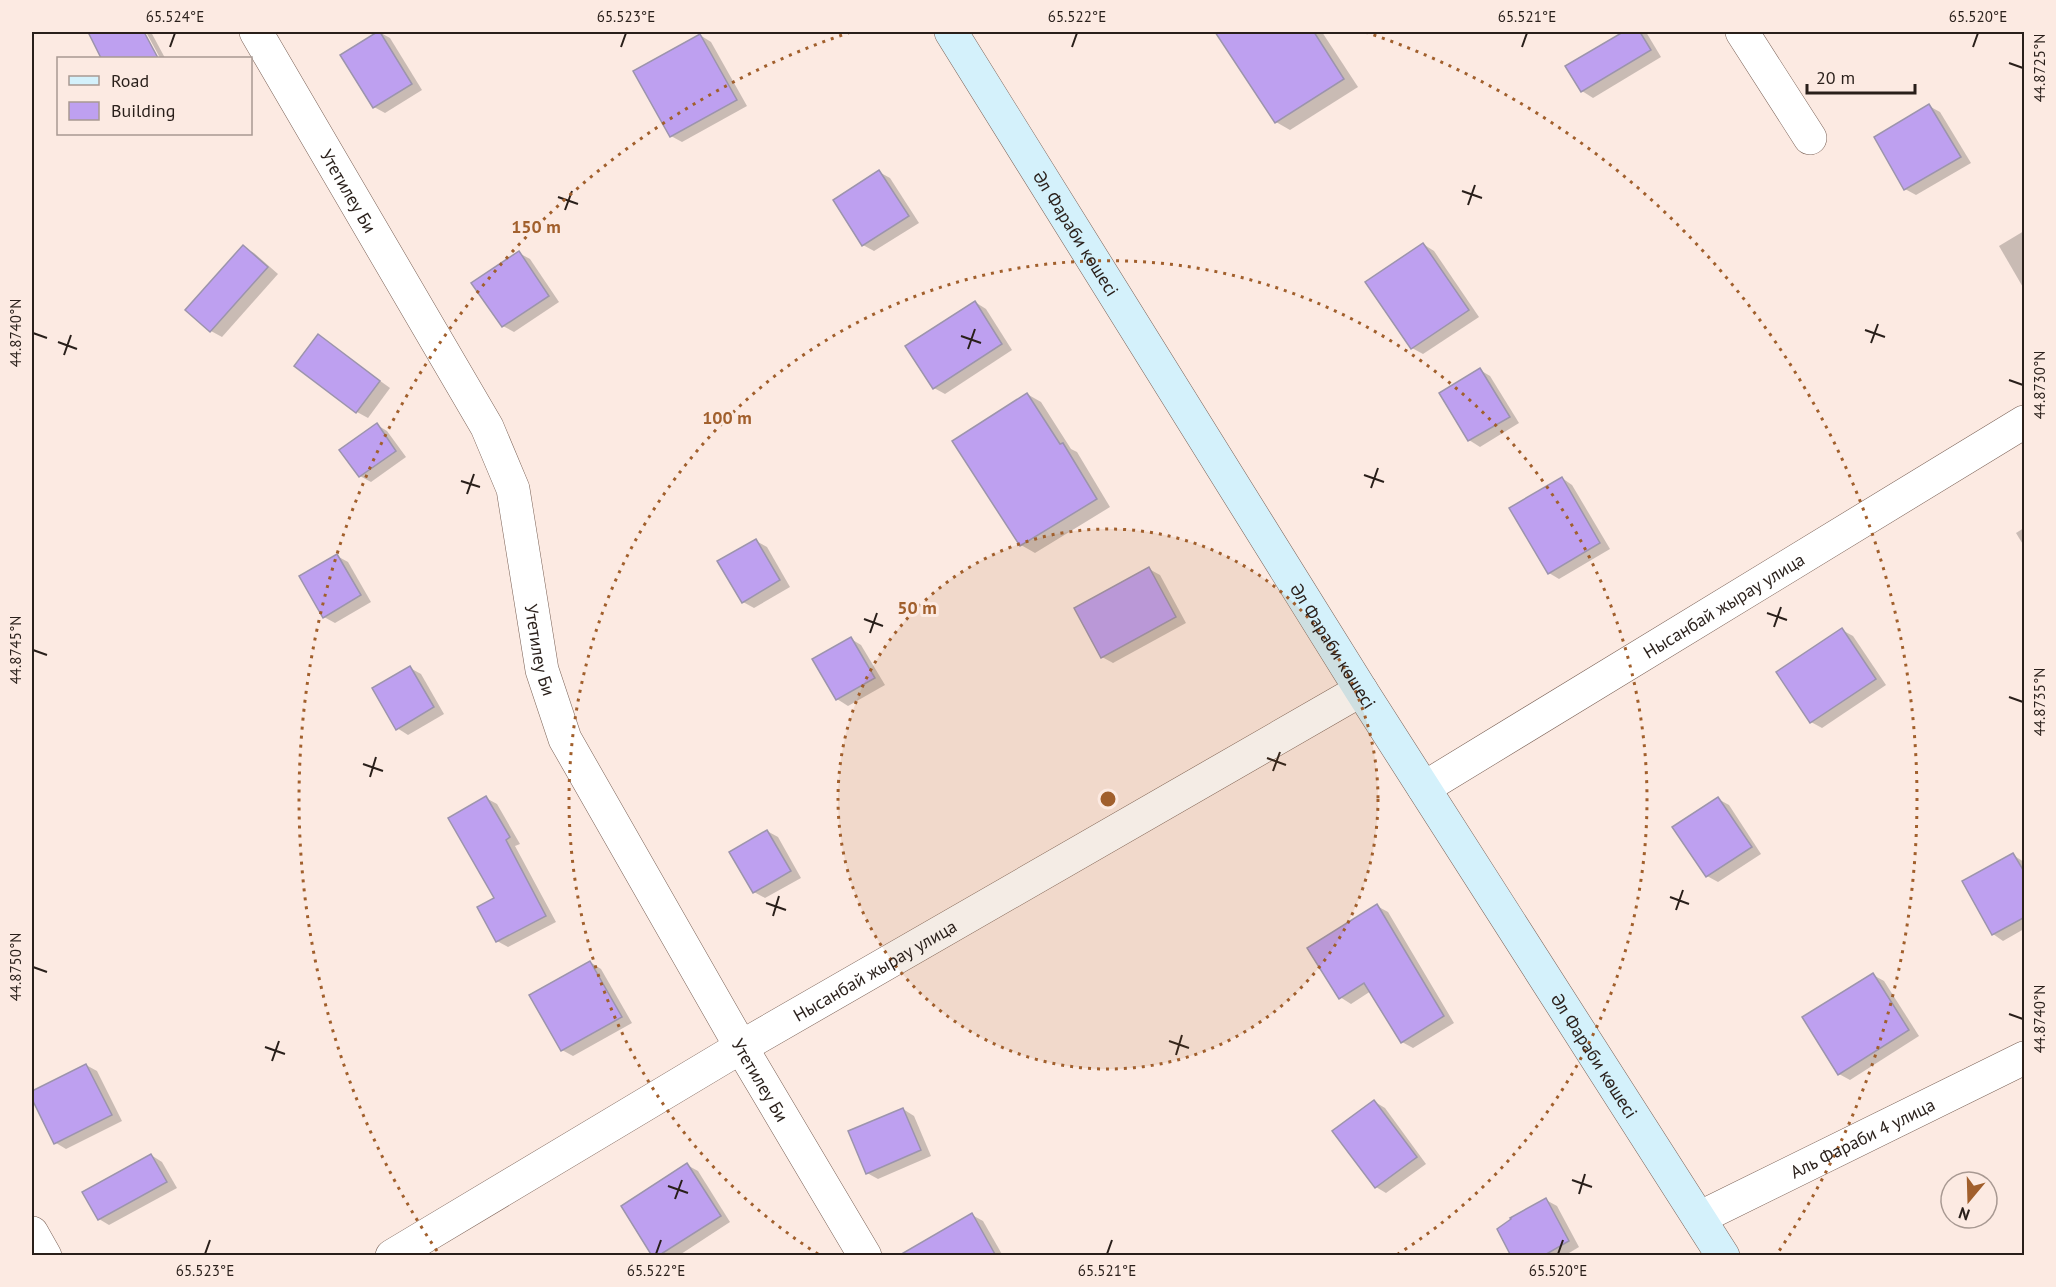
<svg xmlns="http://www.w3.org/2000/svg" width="2056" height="1287" viewBox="0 0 2056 1287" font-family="'PT Sans',sans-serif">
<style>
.shadow{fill:#0003}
.building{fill:#bea0f0;stroke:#9c94ac;stroke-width:1.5}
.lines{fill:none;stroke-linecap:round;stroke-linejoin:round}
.street-casing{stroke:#7a6156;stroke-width:34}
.secondary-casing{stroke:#7a6156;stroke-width:34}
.street{stroke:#fff;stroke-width:33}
.secondary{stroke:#d4f1fb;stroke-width:33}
.ticks{fill:none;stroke:#291f1a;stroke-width:2}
.ring{fill:none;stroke:#a15f2c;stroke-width:3;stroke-dasharray:3 6}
.labels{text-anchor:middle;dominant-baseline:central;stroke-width:6;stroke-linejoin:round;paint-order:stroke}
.street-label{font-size:18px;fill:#291f1a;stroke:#fceae2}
.centre{fill:#a15f2c;stroke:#fceae2;stroke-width:3}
.ring-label{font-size:18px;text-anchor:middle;font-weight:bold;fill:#a15f2c;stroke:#fceae2;stroke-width:6;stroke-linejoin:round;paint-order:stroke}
.neatline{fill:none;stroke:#291f1a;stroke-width:2}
.ticks-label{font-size:15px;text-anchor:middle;fill:#291f1a}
</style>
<rect width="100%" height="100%" fill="#fceae2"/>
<g class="shadow">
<polygon points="89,32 142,32 156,58 103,58"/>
<polygon points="146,32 151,32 165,58 160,58"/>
<polygon points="379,32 390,38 422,90 385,113 374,107"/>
<polygon points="1215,32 1322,32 1358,87 1290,130 1276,122"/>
<polygon points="1626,32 1646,32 1661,57 1593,98 1582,91 1567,66"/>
<polygon points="700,35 711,42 747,106 682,142 671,136"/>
<polygon points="1929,106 1940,112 1971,163 1916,195 1905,189"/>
<polygon points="879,172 890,178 919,223 874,251 863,245"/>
<polygon points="2024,231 2024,289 1999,246"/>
<polygon points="1423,244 1434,251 1479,317 1423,354 1412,348"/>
<polygon points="243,247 254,253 278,274 222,337 211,331 187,310"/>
<polygon points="519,253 530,259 559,302 514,332 503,326"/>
<polygon points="975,302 986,309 1012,350 945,394 934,388"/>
<polygon points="318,336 390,388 368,418 357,412"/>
<polygon points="1480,370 1490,376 1519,423 1480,447 1469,440 1441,393"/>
<polygon points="1027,394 1041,402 1071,449 1077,452 1110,507 1035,553 1021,545"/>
<polygon points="377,425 387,431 406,457 371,482 360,476 341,450"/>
<polygon points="1562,478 1572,485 1610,549 1559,579 1549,573"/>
<polygon points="2024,528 2024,546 2016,533"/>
<polygon points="756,541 767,547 790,587 754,608 743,602"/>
<polygon points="337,556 348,562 371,602 335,623 324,617"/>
<polygon points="1149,569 1160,575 1186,623 1113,663 1102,657"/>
<polygon points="1842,630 1853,636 1886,685 1822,728 1811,722"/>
<polygon points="851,639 861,645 885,685 848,706 837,699"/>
<polygon points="410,668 421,674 444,714 408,735 397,728"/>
<polygon points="486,798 497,804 520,844 515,846 556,922 508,947 497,941 496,898"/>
<polygon points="1718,799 1729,805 1761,854 1718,882 1707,876"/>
<polygon points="767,831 778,837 801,878 765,898 754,892"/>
<polygon points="2013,855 2024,862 2024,929 2003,941 1993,934"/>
<polygon points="1377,906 1388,912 1454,1023 1413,1048 1402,1042 1371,991 1351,1004 1340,997"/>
<polygon points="590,962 601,969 632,1023 573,1056 562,1050"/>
<polygon points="1873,975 1884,981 1919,1036 1850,1080 1839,1074"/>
<polygon points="86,1065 97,1071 122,1121 66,1149 56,1143 32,1093"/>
<polygon points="1375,1102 1385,1108 1426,1164 1386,1193 1376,1187"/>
<polygon points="903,1109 914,1116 931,1156 878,1179 867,1173"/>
<polygon points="151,1155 162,1162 177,1188 109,1225 99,1219"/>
<polygon points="687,1165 698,1171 730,1222 678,1256 654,1256"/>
<polygon points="1546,1200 1557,1206 1579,1247 1564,1256 1513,1256"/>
<polygon points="972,1215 983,1221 1003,1256 932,1256"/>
</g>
<g class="building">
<polygon points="88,32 144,32 158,58 101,58"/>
<polygon points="377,32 380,32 412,84 373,108 340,55"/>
<polygon points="1215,32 1314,32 1344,79 1275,123"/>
<polygon points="1623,32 1640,32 1651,50 1581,92 1565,66"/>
<polygon points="700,34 737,100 670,137 633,71"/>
<polygon points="1929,104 1961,157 1904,190 1874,137"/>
<polygon points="879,170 909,216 862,246 833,200"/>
<polygon points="1423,243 1469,310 1411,349 1365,282"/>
<polygon points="243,245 268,267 210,332 185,310"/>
<polygon points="519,251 549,296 502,327 471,283"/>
<polygon points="975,301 1002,344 933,389 905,346"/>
<polygon points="318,334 380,381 356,413 294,366"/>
<polygon points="1480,368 1510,417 1468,441 1439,393"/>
<polygon points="1027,393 1060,444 1063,443 1097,499 1020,546 952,441"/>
<polygon points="377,423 396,451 359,477 339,450"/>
<polygon points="1562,477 1600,543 1548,574 1509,508"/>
<polygon points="756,539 780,580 742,603 717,561"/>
<polygon points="337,554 361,595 323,618 299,576"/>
<polygon points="1149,567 1176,617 1101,658 1074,608"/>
<polygon points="1842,628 1876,679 1810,723 1776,672"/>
<polygon points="851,637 875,678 836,700 812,659"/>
<polygon points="410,666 434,707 396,730 372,688"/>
<polygon points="486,796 510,837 506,840 546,916 496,942 477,907 494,898 448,818"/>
<polygon points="1718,797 1752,847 1706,877 1672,827"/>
<polygon points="767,830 791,871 753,893 729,852"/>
<polygon points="2013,853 2025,873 2025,917 1992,935 1962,881"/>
<polygon points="1377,904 1444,1016 1401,1043 1364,983 1339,999 1307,948"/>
<polygon points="590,961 622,1017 561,1051 529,995"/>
<polygon points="1873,973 1909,1030 1838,1075 1802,1017"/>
<polygon points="86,1064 112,1115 54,1144 32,1099 32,1091"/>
<polygon points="1374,1100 1417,1157 1375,1188 1332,1131"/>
<polygon points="903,1108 921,1150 866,1174 848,1131"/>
<polygon points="151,1154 167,1182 98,1220 82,1192"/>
<polygon points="687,1163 721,1216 658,1256 652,1256 621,1206"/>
<polygon points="1546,1198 1569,1241 1543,1256 1511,1256 1497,1229 1511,1219 1510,1218"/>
<polygon points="972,1213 996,1256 898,1256"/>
</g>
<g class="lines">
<defs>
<g id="street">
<path id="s1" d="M256 32 487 427 513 489 542 670 565 739 741 1047 865 1256"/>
<polyline points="1742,32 1810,138"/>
<path id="s2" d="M1424 788 2024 422"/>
<path id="s3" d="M1699 1218 2024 1058"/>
<polyline points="32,1233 45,1256"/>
<path id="s4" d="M392 1256 741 1047 1361 690"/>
</g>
<g id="secondary">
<path id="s5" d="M951 32 1361 690 1723 1256"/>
</g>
</defs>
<use href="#street" class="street-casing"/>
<use href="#secondary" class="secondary-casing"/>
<use href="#street" class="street"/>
<use href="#secondary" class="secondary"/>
</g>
<path class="ticks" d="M170 47 175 33M621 47 626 33M1072 47 1077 33M1522 47 1527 33M1973 47 1978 33M2009 63 2023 68M1462 191 1482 198M558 197 578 204M1468 205 1475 185M565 210 572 191M1865 330 1885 337M33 333 47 338M961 336 981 343M58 342 77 349M1871 343 1878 324M968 349 975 329M64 355 71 335M2009 380 2023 385M1364 475 1384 482M461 481 480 487M1371 488 1378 468M467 494 474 474M1767 613 1787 620M864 619 883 626M1774 627 1781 607M870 633 877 613M33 650 47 655M2009 697 2023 702M1267 758 1286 765M363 764 383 771M1273 771 1280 752M370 777 376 757M1670 897 1689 904M766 903 786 910M1676 910 1683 890M773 916 779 896M33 967 47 972M2009 1014 2023 1019M1169 1041 1189 1048M265 1047 285 1054M1176 1055 1182 1035M272 1061 279 1041M1572 1180 1592 1187M668 1186 688 1193M1579 1194 1585 1174M675 1199 682 1180M205 1254 210 1240M656 1254 661 1240M1107 1254 1112 1240M1558 1254 1563 1240"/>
<circle cx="1108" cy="799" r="270" fill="#a15f2c" fill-opacity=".12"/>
<g class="ring">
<circle cx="1108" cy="799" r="270"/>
<path d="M818 1254A539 539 0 1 1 1398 1254"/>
<path d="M437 1251A809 809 0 0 1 851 32M1365 32A809 809 0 0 1 1779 1251"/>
</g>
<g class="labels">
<g class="street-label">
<text stroke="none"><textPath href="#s1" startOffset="184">Утетилеу Би</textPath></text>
<text stroke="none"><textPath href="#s5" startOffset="237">Әл Фараби көшесі</textPath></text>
<text stroke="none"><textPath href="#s2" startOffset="351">Нысанбай жырау улица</textPath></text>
<text stroke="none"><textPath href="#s5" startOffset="723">Әл Фараби көшесі</textPath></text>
<text stroke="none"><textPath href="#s1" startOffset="688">Утетилеу Би</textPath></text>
<text stroke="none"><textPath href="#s4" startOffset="561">Нысанбай жырау улица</textPath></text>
<text stroke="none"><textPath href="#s5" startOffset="1209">Әл Фараби көшесі</textPath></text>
<text stroke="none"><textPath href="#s1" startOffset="1174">Утетилеу Би</textPath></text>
<text stroke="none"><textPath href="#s3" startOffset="182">Аль Фараби 4 улица</textPath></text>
</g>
</g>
<circle cx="1108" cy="799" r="9" class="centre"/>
<g class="ring-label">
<text x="536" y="233">150 m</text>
<text x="727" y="424">100 m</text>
<text x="917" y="614">50 m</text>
</g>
<rect width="2056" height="1287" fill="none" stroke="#fceae2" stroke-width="66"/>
<rect x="57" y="57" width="195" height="78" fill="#fceae2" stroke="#a89992" stroke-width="1.5"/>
<rect x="69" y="76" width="30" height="9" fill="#d4f1fb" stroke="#a89992" stroke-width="1.5"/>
<text x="111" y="87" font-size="18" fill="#291f1a">Road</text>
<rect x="69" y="102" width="30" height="18" fill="#bea0f0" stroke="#a89992" stroke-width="1.5"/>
<text x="111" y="117" font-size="18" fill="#291f1a">Building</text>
<g transform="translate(1969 1200) rotate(199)"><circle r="28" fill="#fceae2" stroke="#a89992" stroke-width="1.5"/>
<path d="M0-4.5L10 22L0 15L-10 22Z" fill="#a15f2c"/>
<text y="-9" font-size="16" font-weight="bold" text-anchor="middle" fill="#291f1a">N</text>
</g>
<path d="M1807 84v9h108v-9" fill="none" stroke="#291f1a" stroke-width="3"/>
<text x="1816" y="84" font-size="18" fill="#291f1a" stroke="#fceae2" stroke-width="4.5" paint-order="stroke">20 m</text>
<rect x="33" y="33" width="1990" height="1221" class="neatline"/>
<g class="ticks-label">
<text x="175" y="22">65.524°E</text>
<text x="626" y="22">65.523°E</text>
<text x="1077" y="22">65.522°E</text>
<text x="1527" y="22">65.521°E</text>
<text x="1978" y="22">65.520°E</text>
<text transform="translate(2040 68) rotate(-90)" y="5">44.8725°N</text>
<text transform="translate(16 333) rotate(-90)" y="5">44.8740°N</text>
<text transform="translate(2040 385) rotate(-90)" y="5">44.8730°N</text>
<text transform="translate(16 650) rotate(-90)" y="5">44.8745°N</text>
<text transform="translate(2040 702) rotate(-90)" y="5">44.8735°N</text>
<text transform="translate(16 967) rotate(-90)" y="5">44.8750°N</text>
<text transform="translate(2040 1019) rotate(-90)" y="5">44.8740°N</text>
<text x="205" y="1276">65.523°E</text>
<text x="656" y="1276">65.522°E</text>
<text x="1107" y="1276">65.521°E</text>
<text x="1558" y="1276">65.520°E</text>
</g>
</svg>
